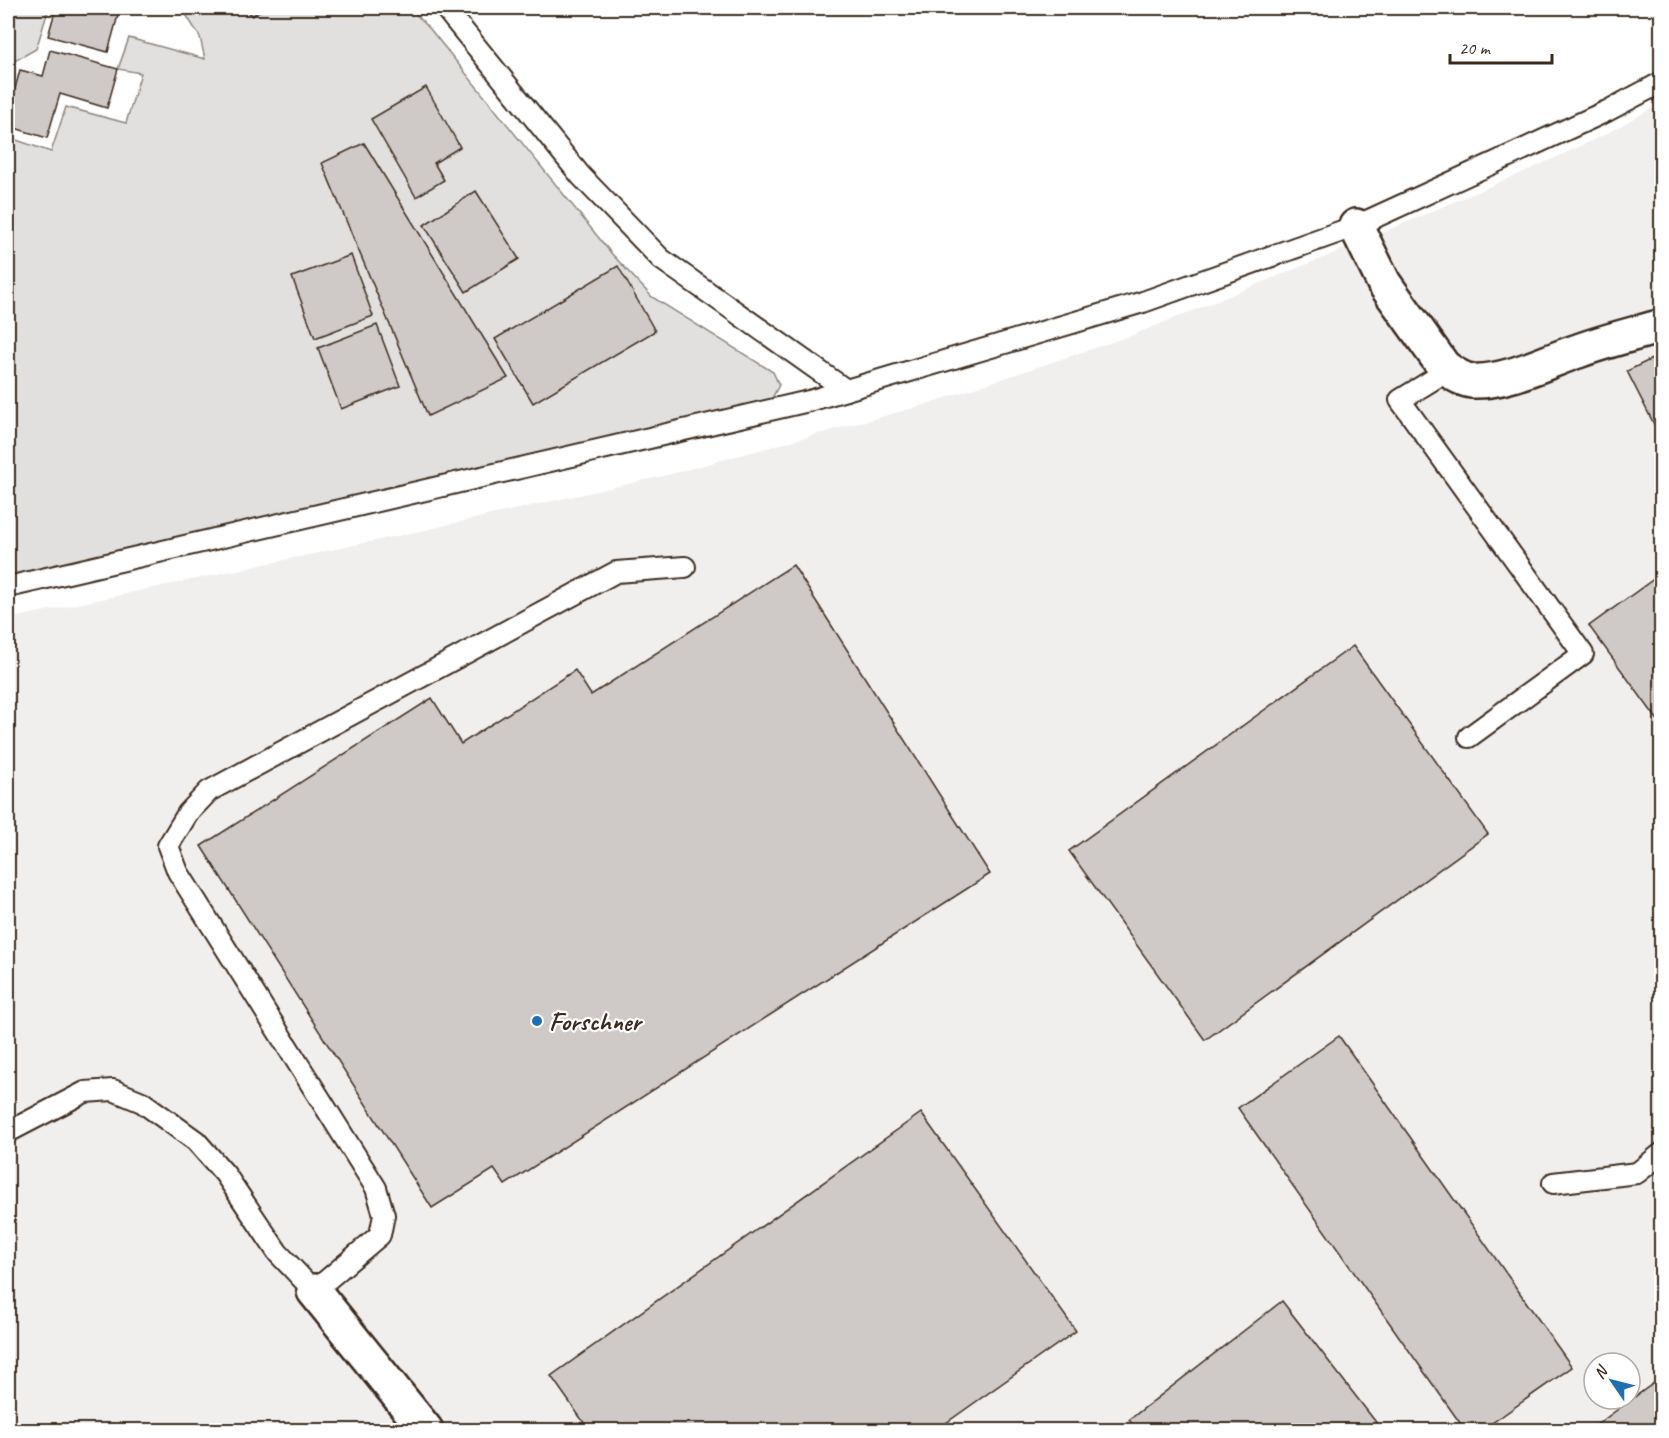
<svg xmlns="http://www.w3.org/2000/svg" width="1669" height="1438" viewBox="0 0 1669 1438" font-family="Caveat,sans-serif">
<style>
.built{fill:#f1efee;fill-rule:evenodd}
.green{fill:#e2e0de;stroke:#8e857e;stroke-width:1.5}
.building{fill:#cfcac7;stroke:#3b2a1e;stroke-width:1.5}
.lines{fill:none;stroke-linecap:round;stroke-linejoin:round}
.lane-casing{stroke:#3b2a1e;stroke-width:24}
.street-casing{stroke:#3b2a1e;stroke-width:38}
.lane{stroke:#fff;stroke-width:20}
.street{stroke:#fff;stroke-width:33}
.poi-dot{fill:#1f6fb2;stroke:#fff;stroke-width:2}
.labels{text-anchor:middle;dominant-baseline:central;stroke-width:4.5;stroke-linejoin:round;paint-order:stroke}
.poi-label{font-size:26px;font-weight:bold;fill:#3b2a1e;stroke:#fff;text-anchor:start}
</style>
<rect width="100%" height="100%" fill="#fff"/>
<filter id="ink" filterUnits="userSpaceOnUse"><feTurbulence type="fractalNoise" baseFrequency=".0167" numOctaves="2"/><feDisplacementMap in="SourceGraphic" scale="12" xChannelSelector="R" yChannelSelector="G"/><feConvolveMatrix kernelMatrix="1 2 1 2 8 2 1 2 1" color-interpolation-filters="sRGB"/></filter>
<g filter="url(#ink)">
<path class="built" d="M1661 103V1430H8V619L425 530 667 475 921 406 1133 335 1337 252 1533 168 1604 135ZM1594 1363H1630V1399H1594Z"/>
<g class="green">
<polygon points="8,8 49,8 36,49 9,64 8,68"/>
<polygon points="182,8 410,8 430,29 611,253 652,297 773,372 779,385 770,402 8,582 8,137 51,152 66,107 126,123 141,73 118,69 129,38 205,59 200,37"/>
</g>
<g class="building">
<polygon points="56,8 120,8 108,52 48,36"/>
<polygon points="246,8 265,8 252,16"/>
<polygon points="50,50 118,69 107,108 60,94 47,138 8,126 8,114 20,70 43,76"/>
<polygon points="426,87 460,147 434,163 444,180 416,197 371,119"/>
<polygon points="364,143 508,378 428,416 322,163"/>
<polygon points="476,191 519,259 466,292 424,225"/>
<polygon points="351,255 373,316 315,338 292,277"/>
<polygon points="618,266 655,331 533,403 495,339"/>
<polygon points="377,325 400,386 341,409 318,348"/>
<polygon points="1662,354 1662,440 1627,371"/>
<polygon points="793,565 990,874 505,1185 494,1169 432,1208 201,846 432,698 461,744 575,670 591,695"/>
<polygon points="1662,573 1662,726 1589,626"/>
<polygon points="1353,646 1488,834 1205,1040 1069,851"/>
<polygon points="1339,1036 1572,1367 1482,1430 1465,1430 1238,1108"/>
<polygon points="921,1113 1076,1331 936,1430 589,1430 551,1376"/>
<polygon points="1282,1301 1382,1430 1137,1430 1129,1420"/>
<polygon points="1662,1377 1662,1430 1592,1430 1591,1429"/>
</g>
<g class="lines">
<defs>
<g id="lane">
<polyline points="445,8 581,176 661,259 846,390"/>
<polyline points="1444,367 1434,379 1400,400 1583,654 1469,737"/>
<polyline points="8,587 809,401 1143,302 1356,226 1607,111 1662,82"/>
<polyline points="8,1132 85,1092 113,1090 142,1102 196,1141 225,1174 278,1253 314,1291 380,1235 384,1215 376,1188 178,872 168,846 188,813 209,791 616,572 685,567"/>
<polyline points="1553,1183 1637,1173 1662,1153"/>
</g>
<g id="street">
<path d="M1356 226 1384 283 1444 367C1452 373 1462 380 1472 381 1506 383 1547 361 1578 351 1605 341 1634 334 1662 326"/>
<polyline points="314,1291 426,1430"/>
</g>
</defs>
<use href="#lane" class="lane-casing"/>
<use href="#street" class="street-casing"/>
<use href="#lane" class="lane"/>
<use href="#street" class="street"/>
</g>
</g>
<circle class="poi-dot" cx="537" cy="1021" r="6"/>
<g class="labels">
<g class="poi-label">
<text x="549" y="1021">Forschner</text>
</g>
</g>
<rect width="1669" height="1438" fill="none" stroke="#fff" stroke-width="30"/>
<rect x="15" y="15" width="1639" height="1408" fill="none" stroke="#3b2a1e" stroke-width="2" filter="url(#ink)"/>
<g transform="translate(1612 1381) rotate(305)"><circle r="28" fill="#ffffff" stroke="#b1aaa5" stroke-width="1.5"/>
<path d="M0-4.5L10 22L0 15L-10 22Z" fill="#1f6fb2"/>
<text y="-9" font-size="16" font-weight="bold" text-anchor="middle" fill="#3b2a1e">N</text>
</g>
<path d="M1450 54v9h102v-9" fill="none" stroke="#3b2a1e" stroke-width="3"/>
<text x="1459" y="54" font-size="18" fill="#3b2a1e" stroke="#ffffff" stroke-width="4.5" paint-order="stroke">20 m</text>
</svg>
